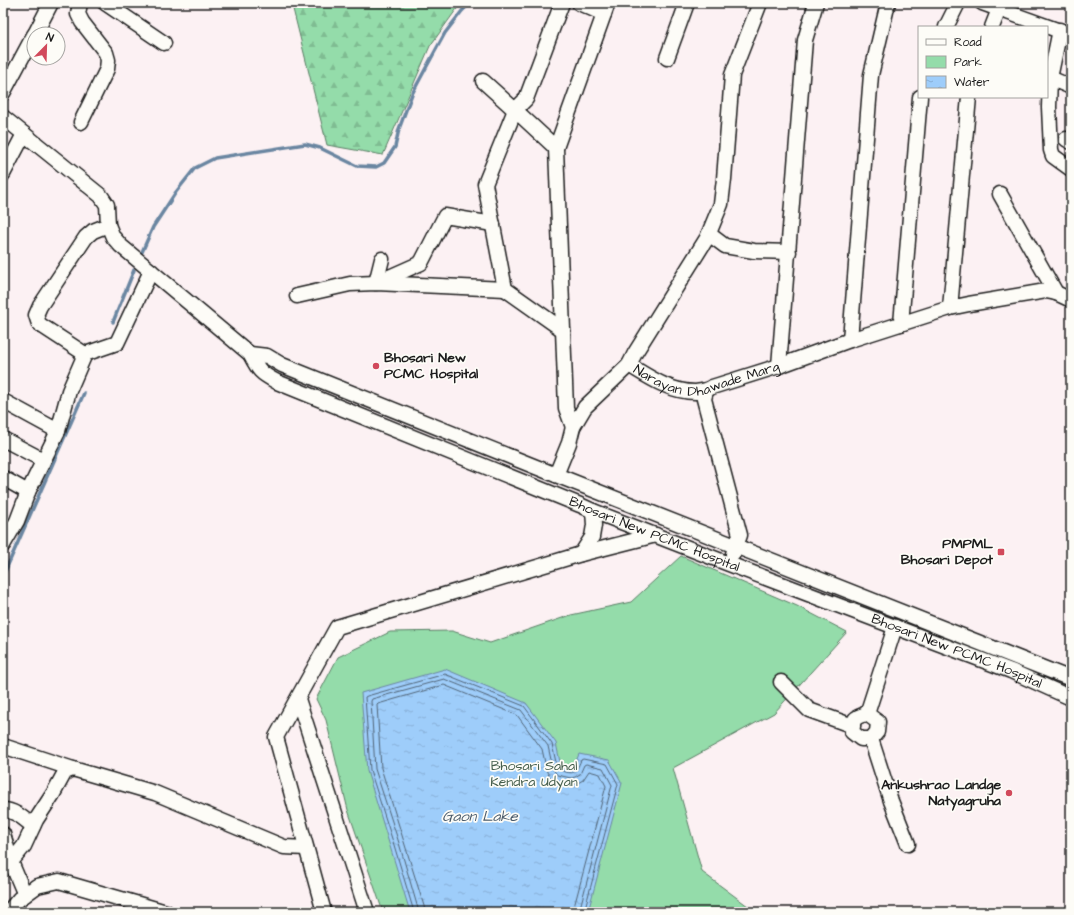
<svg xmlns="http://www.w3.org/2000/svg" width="1074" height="915" viewBox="0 0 1074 915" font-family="'Architects Daughter',sans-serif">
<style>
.forest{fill:url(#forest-firs);stroke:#587c63}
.park{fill:#94dcaa;stroke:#587c63}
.water{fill:url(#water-ripples);stroke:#6a86a1}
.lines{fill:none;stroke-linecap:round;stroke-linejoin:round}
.shore{stroke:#506375;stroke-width:1}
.stream{stroke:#6a86a1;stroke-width:3.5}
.minor-casing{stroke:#1c1c1c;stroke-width:17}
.minor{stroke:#fdfcf7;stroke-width:14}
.poi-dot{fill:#d1495b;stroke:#fdfcf7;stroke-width:1.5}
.labels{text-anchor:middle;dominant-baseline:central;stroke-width:3.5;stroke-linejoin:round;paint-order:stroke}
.poi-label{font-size:14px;font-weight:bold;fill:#1c1c1c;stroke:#fdfcf7;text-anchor:end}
.street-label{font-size:14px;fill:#1c1c1c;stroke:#fdfcf7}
.park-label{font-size:14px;fill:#465f4e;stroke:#fdfcf7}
.water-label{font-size:15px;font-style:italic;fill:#4a5a6a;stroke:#fdfcf7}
</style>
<defs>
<pattern id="forest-firs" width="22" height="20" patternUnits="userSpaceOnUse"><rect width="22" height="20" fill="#94dcaa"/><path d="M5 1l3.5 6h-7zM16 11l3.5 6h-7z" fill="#7fbc92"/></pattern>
<pattern id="water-ripples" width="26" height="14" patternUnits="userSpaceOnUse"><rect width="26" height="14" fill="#9ecdfa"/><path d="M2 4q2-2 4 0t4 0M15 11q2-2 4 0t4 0" fill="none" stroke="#88afd6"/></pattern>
</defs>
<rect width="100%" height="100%" fill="#fcf1f3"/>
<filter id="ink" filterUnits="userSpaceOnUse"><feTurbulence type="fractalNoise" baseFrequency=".025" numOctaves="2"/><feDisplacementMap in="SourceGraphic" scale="8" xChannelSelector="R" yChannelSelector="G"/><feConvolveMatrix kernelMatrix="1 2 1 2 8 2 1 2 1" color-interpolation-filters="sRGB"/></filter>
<g filter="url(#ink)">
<polygon class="forest" points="297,3 461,3 430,46 383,155 327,145 293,9"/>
<polygon class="park" points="681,556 797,606 847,632 774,713 673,768 702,872 756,912 383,912 348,810 326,720 316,699 338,657 390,632 452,631 490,643 571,615 631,602"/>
<polygon class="water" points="445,669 526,703 556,743 561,767 573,769 579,754 609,760 622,783 588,912 410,912 367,771 361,693"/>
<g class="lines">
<g class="shore">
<path d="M414 912 394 845 370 770 365 697 367 696 445 674 524 706 552 744 557 767 559 770C575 775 575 774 581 760L583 759 607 764 618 784 584 912"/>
<polyline points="419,912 399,843 375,769 371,701 372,699 444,679 521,710 548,746 553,769 557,775 571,778 575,777 580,774 584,765 586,764 603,768 612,785 579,912"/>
<polyline points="425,912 424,906 381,768 377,705 378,704 444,685 517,715 542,749 547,772 550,777 554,780 570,784 576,784 583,780 589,771 600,774 606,786 574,907 573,912"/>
</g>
<g class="stream">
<polyline points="142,252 153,227 176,192 195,168 215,158 305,144 320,148 357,166 376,167 384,163 395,147 399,129 412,94 427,66 445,33 462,11 470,3"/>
<polyline points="113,322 134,270"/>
<polyline points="3,576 84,393"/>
</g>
<defs>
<g id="minor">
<polyline points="80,3 78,14 82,22 106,53 108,60 107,69 81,122"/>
<polyline points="105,3 164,43"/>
<polyline points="579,3 604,14"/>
<path id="s1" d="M760 3 732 75 724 179 721 204 707 238 635 353 629 365C649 377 670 392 695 392 703 391 706 391 712 387L779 366 850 340 950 308 969 304 1046 291 1056 293 1071 300"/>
<polyline points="982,3 1071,35"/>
<polyline points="946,27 958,3"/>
<polyline points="992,27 999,9"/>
<polyline points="1060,30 1050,78 1049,107 1051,150 1053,156 1071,169"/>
<polyline points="35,34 51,3"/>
<polyline points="667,58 687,3"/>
<polyline points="1050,78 1071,87"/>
<polyline points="483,81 515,110 526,99 562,3"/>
<polyline points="3,93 34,35"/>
<path id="s2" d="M3 117 101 196 107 205 108 225 113 237 121 246 250 354C259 371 260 373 277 382L580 505 593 511 729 564 1011 671 1071 698"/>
<polyline points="1066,139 1071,142"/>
<polyline points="556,148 515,110 485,184 505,289 563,330"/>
<polyline points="3,174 24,134"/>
<polyline points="1000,194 1056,293"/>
<polyline points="709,234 725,246 754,251 789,252"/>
<polyline points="382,259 376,283 421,263 445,216 493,224"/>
<polyline points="297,296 350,284 376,283 505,289"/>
<polyline points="950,308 969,97"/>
<polyline points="901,324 920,97"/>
<polyline points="850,340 871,75 888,3"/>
<polyline points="85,354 39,324 36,315 40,306 86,237 93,231 108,225"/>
<polyline points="250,354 267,356 282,365 556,475 1071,679"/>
<polyline points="779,366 805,40 816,3"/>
<polyline points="706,391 704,399 740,535 733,554"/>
<polyline points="3,401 58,431"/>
<polyline points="573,427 566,408 556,148 608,3"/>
<polyline points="3,439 43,460"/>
<polyline points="556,475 569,443 573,427 585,407 629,365"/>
<polyline points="3,478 28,492"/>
<polyline points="3,545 17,521 28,492 58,431 69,391 85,354 117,343 151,271"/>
<polyline points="581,554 592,537 594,525 593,511"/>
<polyline points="781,682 809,710 853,726"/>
<polyline points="298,699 367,912"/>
<polyline points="867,714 895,627"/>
<path d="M867 714 878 722 877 732 871 739H861L852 732C853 719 854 717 867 714Z"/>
<polyline points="871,739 891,801 908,844"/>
<polyline points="3,746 73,769"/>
<path d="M3 810C15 810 24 819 33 826"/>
<polyline points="3,834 11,862 25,895"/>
<polyline points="11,862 24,846 36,820 53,794 65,772 73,769 155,793 284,847 306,848"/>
<polyline points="8,912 19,899 37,886 59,881 166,912"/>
<polyline points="324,912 276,737 337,627 581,554 656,535"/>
</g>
</defs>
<use href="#minor" class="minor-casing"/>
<use href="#minor" class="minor"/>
</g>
</g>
<g class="poi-dot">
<circle cx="376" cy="366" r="4"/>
<rect x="997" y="548" width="8" height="8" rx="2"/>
<circle cx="1009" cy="793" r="4"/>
</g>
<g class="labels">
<g class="poi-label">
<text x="384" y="358" text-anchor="start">Bhosari New<tspan x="384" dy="16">PCMC Hospital</tspan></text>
<text x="993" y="544">PMPML<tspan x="993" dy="16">Bhosari Depot</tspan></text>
<text x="1001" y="785">Ankushrao Landge<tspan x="1001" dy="16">Natyagruha</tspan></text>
</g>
<g class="street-label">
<text stroke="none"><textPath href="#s1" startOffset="476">Narayan Dhawade Marg</textPath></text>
<text stroke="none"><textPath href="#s2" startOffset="797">Bhosari New PCMC Hospital</textPath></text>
<text stroke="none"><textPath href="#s2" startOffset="1121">Bhosari New PCMC Hospital</textPath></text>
</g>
<g class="park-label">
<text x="534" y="766">Bhosari Sahal<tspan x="534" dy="16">Kendra Udyan</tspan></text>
</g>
<g class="water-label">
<text x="480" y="816">Gaon Lake</text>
</g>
</g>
<rect width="1074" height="915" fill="none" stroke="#fdfcf7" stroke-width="16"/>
<rect x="8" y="8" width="1058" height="899" fill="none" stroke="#1c1c1c" stroke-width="1.5" filter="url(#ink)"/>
<rect x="918" y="26" width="130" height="72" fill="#fdfcf7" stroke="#a3a29f"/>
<rect x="926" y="39" width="20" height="6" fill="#fdfcf7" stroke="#a3a29f"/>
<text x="954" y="46" font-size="12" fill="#1c1c1c">Road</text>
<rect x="926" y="56" width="20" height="12" fill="#94dcaa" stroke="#a3a29f"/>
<text x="954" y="66" font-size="12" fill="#1c1c1c">Park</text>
<rect x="926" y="76" width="20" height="12" fill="url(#water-ripples)" stroke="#a3a29f"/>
<text x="954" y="86" font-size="12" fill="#1c1c1c">Water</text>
<g transform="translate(46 46) rotate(23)"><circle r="19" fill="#fdfcf7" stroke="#a3a29f"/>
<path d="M0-3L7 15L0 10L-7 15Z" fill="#d1495b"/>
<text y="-6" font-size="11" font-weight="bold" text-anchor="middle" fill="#1c1c1c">N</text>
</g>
</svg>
